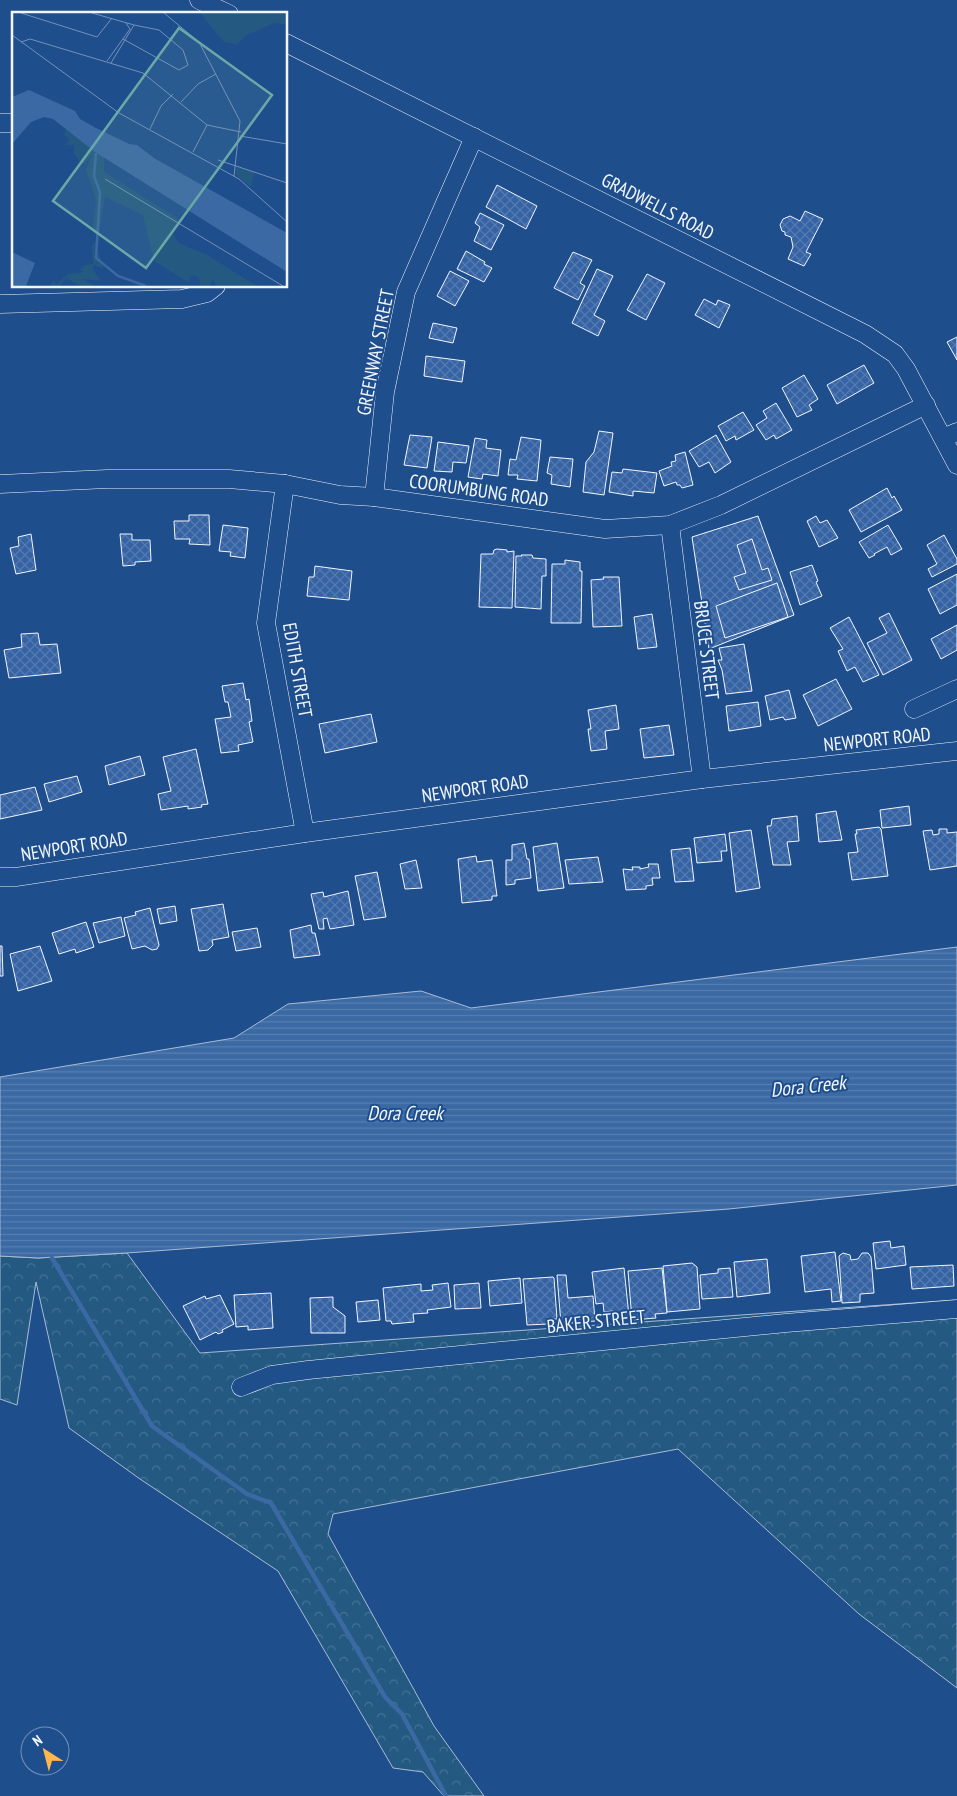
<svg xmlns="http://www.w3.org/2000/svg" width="957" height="1796" viewBox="0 0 957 1796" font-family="'PT Sans Narrow',sans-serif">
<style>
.forest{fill:url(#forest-crowns);stroke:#a8bbd7}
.water{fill:url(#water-rules);stroke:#a8bbd7}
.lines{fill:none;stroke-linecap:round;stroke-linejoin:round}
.stream{stroke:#3b69a3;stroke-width:4.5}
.building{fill:url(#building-cross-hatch);stroke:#f2f6ff}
.minor-casing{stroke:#f2f6ff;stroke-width:19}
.minor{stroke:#1f4e8c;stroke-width:18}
.labels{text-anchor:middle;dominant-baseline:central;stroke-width:4;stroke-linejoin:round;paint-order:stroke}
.street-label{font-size:19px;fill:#f2f6ff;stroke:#1f4e8c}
.water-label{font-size:20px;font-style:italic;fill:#f2f6ff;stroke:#1f4e8c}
.inset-river{fill:none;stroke:#3b69a3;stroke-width:2.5}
.inset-road{fill:none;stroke:#7391ba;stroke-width:1}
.view{fill:#6aa9a8;fill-opacity:0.15;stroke:#6aa9a8;stroke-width:2.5}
.inset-edge{fill:none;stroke:#f2f6ff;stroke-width:2.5}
</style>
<defs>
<pattern id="forest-crowns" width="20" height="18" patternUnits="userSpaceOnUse" patternTransform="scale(1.25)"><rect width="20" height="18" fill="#245a82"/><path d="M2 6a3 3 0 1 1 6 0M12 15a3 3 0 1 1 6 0" fill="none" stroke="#447295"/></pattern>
<pattern id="water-rules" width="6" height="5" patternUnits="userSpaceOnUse" patternTransform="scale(1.25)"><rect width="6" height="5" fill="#3b69a3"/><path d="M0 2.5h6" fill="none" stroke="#587fb1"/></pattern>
<pattern id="building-cross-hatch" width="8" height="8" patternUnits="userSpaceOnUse" patternTransform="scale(1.25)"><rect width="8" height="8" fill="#3563a3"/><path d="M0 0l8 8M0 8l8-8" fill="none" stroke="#537ab1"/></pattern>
</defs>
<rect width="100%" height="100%" fill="#1f4e8c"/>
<polygon class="forest" points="127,1253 200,1353 955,1300 957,1311 957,1688 859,1614 678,1449 333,1514 328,1534 434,1726 484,1796 444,1796 423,1772 393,1768 278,1571 140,1479 69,1428 36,1282 17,1405 0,1399 0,1256 38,1258"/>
<polygon class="water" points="957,947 957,1185 729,1209 127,1253 38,1258 0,1256 0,1077 234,1038 288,1004 421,991 471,1008"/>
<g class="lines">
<polyline class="stream" points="52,1258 152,1426 247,1494 271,1503 385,1697 402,1714 446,1796"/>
</g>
<g class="building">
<polygon points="497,185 537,206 526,229 486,207"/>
<polygon points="805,211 823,219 806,252 811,254 804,266 788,259 793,247 791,237 785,235 785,232 782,231 780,225 783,219 790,216 800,221"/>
<polygon points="480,213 504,225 491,250 474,241 480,227 475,223"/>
<polygon points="466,251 485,262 484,264 492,268 484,282 457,269"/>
<polygon points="573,252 592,260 580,283 585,286 578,300 554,288"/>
<polygon points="597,269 613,276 594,315 605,321 598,336 572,323"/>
<polygon points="450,271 469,281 455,306 437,296"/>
<polygon points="647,274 665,283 646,320 627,310"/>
<polygon points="704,299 716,305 718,300 730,305 719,328 695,315"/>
<polygon points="433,323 457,328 453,343 429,338"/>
<polygon points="957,337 957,360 947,342"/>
<polygon points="426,356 465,361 462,382 424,376"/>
<polygon points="864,365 874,383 837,404 827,385"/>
<polygon points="804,375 818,399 809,405 812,410 797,417 782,388"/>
<polygon points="776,403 792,430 776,439 774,435 766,440 756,425 767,418 763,411"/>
<polygon points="743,412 754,430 736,440 735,436 726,441 718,426"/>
<polygon points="599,431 613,433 604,495 583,492 586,462 594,452"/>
<polygon points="410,435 432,437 427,468 404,465"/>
<polygon points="716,435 731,462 715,473 709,462 699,467 689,451"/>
<polygon points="521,437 541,440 537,481 517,479 518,475 508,475 510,459 516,460"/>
<polygon points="475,438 487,440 486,448 501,450 498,476 483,474 482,479 468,477"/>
<polygon points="438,442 469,446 466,463 453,462 452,472 434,471"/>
<polygon points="685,452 693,485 682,488 680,485 677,485 676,482 664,486 659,471 672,466 671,462 676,461 675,455"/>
<polygon points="550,457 573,459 570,487 551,484 552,475 547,473"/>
<polygon points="623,469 657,473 654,493 633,491 633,496 609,492 612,472 622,473"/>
<polygon points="887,488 892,498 894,496 902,510 861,532 849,510"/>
<polygon points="189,515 209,515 210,545 189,544 190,539 175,539 174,521 189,521"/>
<polygon points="758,516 794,615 709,649 692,537"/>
<polygon points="816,516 820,523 827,520 838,538 819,547 807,521"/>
<polygon points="223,525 248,528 245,558 230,556 231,552 219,551"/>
<polygon points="888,525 902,549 891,555 887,547 874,554 875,555 869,558 859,542"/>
<polygon points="31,534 36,570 16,574 10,548 19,546 18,537"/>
<polygon points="120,534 132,534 132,540 150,540 151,561 135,562 135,565 123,566"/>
<polygon points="944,535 957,559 957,564 932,577 928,569 937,564 927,545"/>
<polygon points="752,539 762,570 768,568 772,580 739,590 734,577 746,573 737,545"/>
<polygon points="497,549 507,550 507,552 514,551 512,608 479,607 481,554 493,554 494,550"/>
<polygon points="521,555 532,555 533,558 546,559 546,576 542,576 541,609 515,607 516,556 522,556"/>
<polygon points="565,560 580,562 580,571 582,571 581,623 551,623 552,564 565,564"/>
<polygon points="812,565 818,581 816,582 822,596 800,605 790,572"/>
<polygon points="315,566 352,571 349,600 307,596 309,577 314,577"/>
<polygon points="957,574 957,605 940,614 928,589"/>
<polygon points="603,577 619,577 622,626 593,627 591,580 604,579"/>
<polygon points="777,583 788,617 725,638 716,606"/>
<polygon points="889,613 912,660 883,675 867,643 887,633 879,618"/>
<polygon points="652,614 657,647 638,649 634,617"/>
<polygon points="849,617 879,675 863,682 855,667 847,671 838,651 843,649 830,628"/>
<polygon points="957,625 957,650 941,659 931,639"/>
<polygon points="38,633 40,645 57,644 61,673 9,678 4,650 22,647 21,634"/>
<polygon points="744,644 752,691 726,694 722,670 718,660 722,660 719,648"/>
<polygon points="836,679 852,709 818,726 803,695"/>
<polygon points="243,683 246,700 249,699 252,721 249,722 253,742 238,745 239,751 221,753 215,719 231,717 228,702 225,702 222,686"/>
<polygon points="789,690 796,718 785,720 783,717 770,720 765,696"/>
<polygon points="758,702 761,726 729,731 726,706"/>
<polygon points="616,705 619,729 605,731 607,749 591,751 588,729 591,729 588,710"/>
<polygon points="371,714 377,742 325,753 319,724"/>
<polygon points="669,725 674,755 644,758 640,729"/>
<polygon points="196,749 208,804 201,805 202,807 188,809 188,806 161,810 158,794 171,791 163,757"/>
<polygon points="140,756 145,775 109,785 105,766"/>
<polygon points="77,776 82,792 49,802 44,784"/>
<polygon points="35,787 42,810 0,819 0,795"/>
<polygon points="909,806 911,825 882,828 880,810"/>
<polygon points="836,811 842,840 819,842 816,814"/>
<polygon points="797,816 799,841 787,842 791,865 773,865 767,826 771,826 772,819"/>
<polygon points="879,827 881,829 888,876 852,880 848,853 858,852 855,834 857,834 856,830"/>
<polygon points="939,829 947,829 947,833 957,832 957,866 930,870 923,831 932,830 933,835 939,834"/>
<polygon points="751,830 760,888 736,892 729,833"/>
<polygon points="725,834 727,851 721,851 722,861 697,863 694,838"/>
<polygon points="524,843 527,859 529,859 531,878 515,880 515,884 506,885 506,860 512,860 512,845"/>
<polygon points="557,843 564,888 538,891 533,847"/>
<polygon points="690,848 694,881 675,882 671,850"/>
<polygon points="476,856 477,862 492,860 497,896 492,896 492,900 462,903 458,859"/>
<polygon points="598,857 603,882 569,884 565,860"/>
<polygon points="416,860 422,888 405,889 400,864"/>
<polygon points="648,864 658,864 660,878 652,878 653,885 646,886 646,889 626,890 623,869 633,870 632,867 640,867 640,869 649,867"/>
<polygon points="377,872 386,917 364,920 355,876"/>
<polygon points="348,891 354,925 330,929 327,918 323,919 324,929 319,929 311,894 323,892 324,897"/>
<polygon points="223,904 229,937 212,940 213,945 208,950 199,951 191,909"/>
<polygon points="175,906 177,921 160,924 157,909"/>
<polygon points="150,908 159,945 157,949 152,950 145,946 132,949 124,918 136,915 135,912"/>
<polygon points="121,917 125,936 99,943 93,923"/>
<polygon points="86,922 94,947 76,953 75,949 59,954 52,933"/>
<polygon points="311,925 312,933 315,933 320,955 294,958 290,930"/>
<polygon points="257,928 261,947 236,951 232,932"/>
<polygon points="0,946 2,946 3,976 0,976"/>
<polygon points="40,946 52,981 18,991 10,954"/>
<polygon points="890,1241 891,1248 904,1246 906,1265 876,1269 873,1243"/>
<polygon points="835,1252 841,1301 832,1302 831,1289 805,1292 801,1256"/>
<polygon points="843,1253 850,1255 851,1260 858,1259 862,1253 868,1253 871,1257 874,1293 860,1294 860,1302 842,1303 839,1256"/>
<polygon points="767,1259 770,1293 737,1297 734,1262"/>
<polygon points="692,1263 697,1267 700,1309 667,1312 663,1266"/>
<polygon points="953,1265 954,1286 912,1289 910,1267"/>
<polygon points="624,1268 629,1316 613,1317 613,1311 604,1312 603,1303 596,1304 592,1272"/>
<polygon points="662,1268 667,1313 655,1314 656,1318 632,1320 628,1271"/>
<polygon points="730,1268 733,1297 702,1299 700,1275 718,1273 718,1269"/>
<polygon points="557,1275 566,1275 568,1298 593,1296 595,1321 561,1324"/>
<polygon points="553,1277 554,1278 557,1319 548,1319 548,1324 527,1325 523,1279"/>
<polygon points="520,1278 522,1303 490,1306 488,1281"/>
<polygon points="448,1283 451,1307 427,1310 428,1313 413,1314 414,1322 392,1324 391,1321 386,1321 383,1288 421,1284 421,1291 433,1290 432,1285"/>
<polygon points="479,1283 481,1308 455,1309 454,1285"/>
<polygon points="271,1293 273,1328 248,1330 248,1326 236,1327 234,1295"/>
<polygon points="220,1295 234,1324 222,1330 223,1332 218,1334 216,1332 200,1340 183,1306 205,1296 206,1299"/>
<polygon points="333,1297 333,1307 345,1316 345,1333 311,1333 310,1298"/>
<polygon points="378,1300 380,1320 358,1322 356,1302"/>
</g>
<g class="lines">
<defs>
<g id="minor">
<polyline points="199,0 229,14"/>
<polyline points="286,43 865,334 895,354 906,369 957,465"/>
<polyline points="0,123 14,123"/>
<polyline points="0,304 182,299 207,293 216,286"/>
<polyline points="943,438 957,432"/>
<polyline points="0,484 107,479 229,479 285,484 340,495 374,497 605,529 670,525 721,505 926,405"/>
<polyline points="285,484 266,623 305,833"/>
<polyline points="374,497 385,392 406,292 474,137"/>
<polyline points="670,525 702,779"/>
<polyline points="914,709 957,689"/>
<polyline points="0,877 16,877 305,833 702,779 957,751"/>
<polyline points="241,1387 272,1375 308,1370 786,1323 957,1309"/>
</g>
</defs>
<use href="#minor" class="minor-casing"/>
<use href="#minor" class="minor"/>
</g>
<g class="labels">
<g class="street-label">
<text transform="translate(658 206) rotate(27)">GRADWELLS ROAD</text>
<text transform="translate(375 352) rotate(-79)">GREENWAY STREET</text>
<text transform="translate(479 490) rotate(8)">COORUMBUNG ROAD</text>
<text transform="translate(707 650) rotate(83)">BRUCE STREET</text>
<text transform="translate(298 670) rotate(80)">EDITH STREET</text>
<text transform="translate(877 739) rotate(-6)">NEWPORT ROAD</text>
<text transform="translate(475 788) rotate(-8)">NEWPORT ROAD</text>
<text transform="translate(74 846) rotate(-9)">NEWPORT ROAD</text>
<text transform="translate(596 1321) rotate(-6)">BAKER STREET</text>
</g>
<g class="water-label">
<text transform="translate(808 1086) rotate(-6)">Dora Creek</text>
<text x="405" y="1113">Dora Creek</text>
</g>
</g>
<g transform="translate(12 12)">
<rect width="275" height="275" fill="#1f4e8c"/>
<path d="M54 117 92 145V160L168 208 161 222 167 231 195 243 245 274H204L201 267 197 274H189L186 265 180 263 176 270 142 249 131 203 93 185 85 234 91 256 82 253 80 257 89 269 70 267 83 274H68L54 266 48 274H38L42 268 44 273 56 262 71 260 68 258 73 253 81 252 80 234 85 227 81 214 84 187 74 158 80 143 70 153 62 141V133H53L58 127 52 123Z" fill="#245a82"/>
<path d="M188 1H275V12L262 11 233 24 225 32 212 30Z" fill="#245a82"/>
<path d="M224 155 242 160 239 175 223 162Z" fill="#245a82"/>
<path d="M17 78 63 99 68 107 84 116 117 132 125 133 142 146 275 221V260L83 140 41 107 32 105 19 110 0 132V85ZM0 240 23 251 14 274H0Z" fill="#3b69a3"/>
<path class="inset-river" d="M84 141 82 164 88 180 84 246 106 264 134 274"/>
<path class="inset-road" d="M9 1 85 25 100 6M80 1 122 13 99 51M152 1 187 30 228 109 222 164M0 23 107 101 227 167 275 210M111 27 167 58 176 53 171 38 147 18 122 13M9 30 18 27 131 61 195 113 229 120M95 49 118 17 114 11M169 90 186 72 204 62M138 117 149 94 161 82M228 124 275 132M181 140 195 113M206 148 275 171M93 167 271 274"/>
<path class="view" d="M167 16 260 83 134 256 41 189Z"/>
<rect width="275" height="275" class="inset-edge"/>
</g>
<g transform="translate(45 1751) rotate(324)"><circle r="24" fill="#1f4e8c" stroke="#7391ba"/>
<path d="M0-4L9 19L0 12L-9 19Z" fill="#ffb74d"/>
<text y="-8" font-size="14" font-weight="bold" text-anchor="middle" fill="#f2f6ff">N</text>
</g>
</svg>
